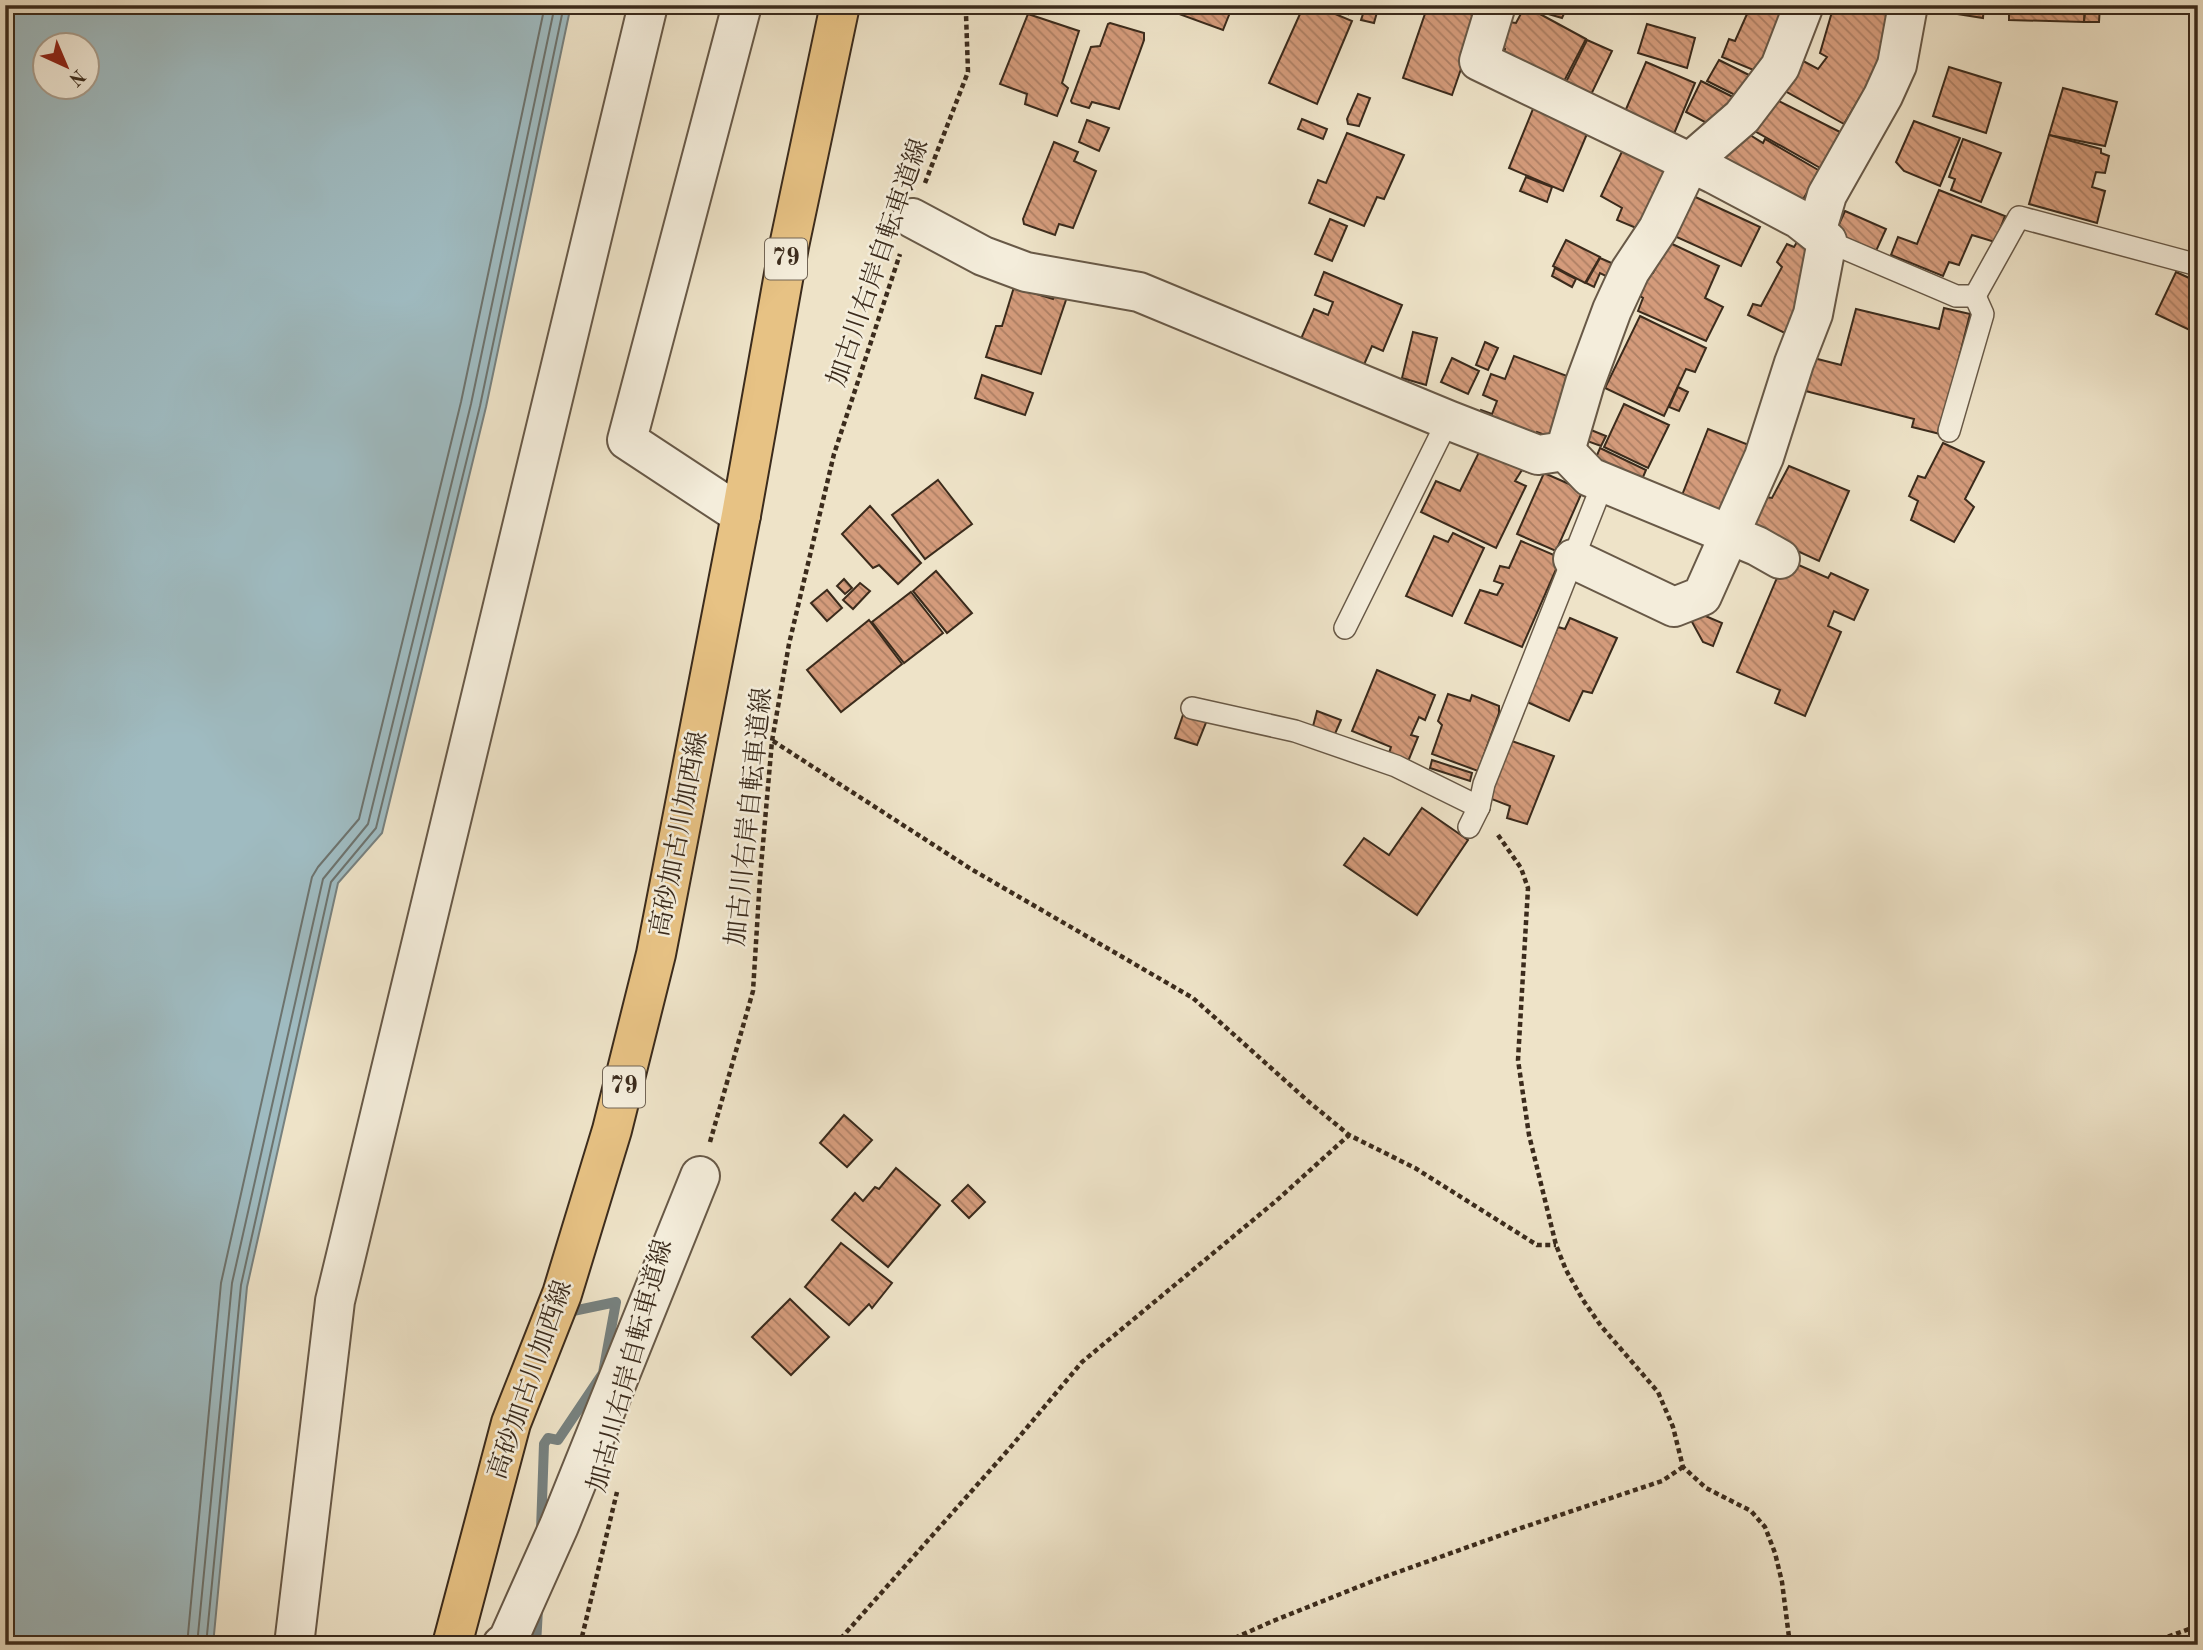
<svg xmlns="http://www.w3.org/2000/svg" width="2203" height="1650" viewBox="0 0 2203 1650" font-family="'Old Standard TT','Noto Serif JP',serif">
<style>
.water{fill:#9fbbc1;stroke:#77817f;stroke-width:2;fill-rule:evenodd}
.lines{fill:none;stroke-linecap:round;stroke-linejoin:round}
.shore{stroke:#6d736e;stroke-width:2}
.stream{stroke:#77817f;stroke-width:10}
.building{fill:url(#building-back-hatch);stroke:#3b2b1c;stroke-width:2}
.service-casing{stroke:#685947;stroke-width:24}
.minor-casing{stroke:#685947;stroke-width:42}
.primary-casing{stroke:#3b2b1c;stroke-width:42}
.path{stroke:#3b2b1c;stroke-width:4.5;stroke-dasharray:5 3.5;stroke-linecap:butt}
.service{stroke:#f4eddb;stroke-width:21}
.minor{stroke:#f4eddb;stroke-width:38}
.primary{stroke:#e7c284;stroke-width:38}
.labels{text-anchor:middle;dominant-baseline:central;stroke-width:5;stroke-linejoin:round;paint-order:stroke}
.shield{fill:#f4eddb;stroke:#726555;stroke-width:2}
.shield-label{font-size:24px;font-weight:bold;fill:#3b2b1c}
.street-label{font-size:26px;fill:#3b2b1c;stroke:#f4eddb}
</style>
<defs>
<pattern id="building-back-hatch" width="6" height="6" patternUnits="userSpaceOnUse" patternTransform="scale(1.75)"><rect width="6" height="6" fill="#d49b7b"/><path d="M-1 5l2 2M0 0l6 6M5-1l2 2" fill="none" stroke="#ad7f64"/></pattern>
</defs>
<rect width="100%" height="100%" fill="#eee3c8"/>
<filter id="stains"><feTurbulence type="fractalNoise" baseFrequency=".00286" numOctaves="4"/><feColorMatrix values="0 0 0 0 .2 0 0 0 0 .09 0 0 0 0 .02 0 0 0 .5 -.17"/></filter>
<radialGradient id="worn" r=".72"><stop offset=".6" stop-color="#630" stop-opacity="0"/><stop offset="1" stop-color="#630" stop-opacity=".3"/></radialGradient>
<path class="water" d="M5 5H571L486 407 382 833 338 883 247 1287 213 1645H5ZM46 46H88V88H46Z"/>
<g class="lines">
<g class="shore">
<polyline points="187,1645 221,1283 312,877 318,867 359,819 461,402 545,5"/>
<polyline points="197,1645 232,1283 323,879 368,824 471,404 555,5"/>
<polyline points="206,1645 241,1285 331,882 376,828 480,406 564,5"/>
</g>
<g class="stream">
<polyline points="541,1530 544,1444 548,1438 558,1440 603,1373 616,1302 573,1311 575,1301"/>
<polyline points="536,1645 538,1609"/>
</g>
</g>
<g class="building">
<polygon points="1170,5 1233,5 1223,30 1168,10"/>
<polygon points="1304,5 1314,5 1352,21 1317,104 1269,83"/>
<polygon points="1329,5 1350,5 1348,14"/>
<polygon points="1366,5 1379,5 1374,23 1361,20"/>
<polygon points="1428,5 1443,5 1479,17 1452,95 1403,78"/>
<polygon points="1529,5 1568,5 1562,18 1528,8"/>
<polygon points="1751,5 1779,5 1777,11 1789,14 1763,74 1722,57 1729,39 1735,41"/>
<polygon points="1834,5 1897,5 1882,70 1863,92 1844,124 1778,87 1796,57 1818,69 1827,57 1820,53"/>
<polygon points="1920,5 1984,5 1983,18 1919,8"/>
<polygon points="2009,5 2085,5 2084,22 2009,20"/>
<polygon points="2086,5 2100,5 2099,22 2084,22"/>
<polygon points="1527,7 1586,39 1560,89 1502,60 1505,49 1499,45 1509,22 1516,23 1524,8"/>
<polygon points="1028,14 1079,31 1062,83 1068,88 1057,116 1025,104 1027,94 1000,84"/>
<polygon points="1110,23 1144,33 1144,40 1119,109 1092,102 1089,108 1072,103 1071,101 1091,47 1100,46 1108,24"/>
<polygon points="1647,24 1695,38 1687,68 1638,53"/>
<polygon points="1587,40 1612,51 1587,103 1562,90"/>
<polygon points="1719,60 1753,77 1741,98 1707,81"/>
<polygon points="1646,62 1695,83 1671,141 1621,121"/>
<polygon points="1949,67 2001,83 1986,133 1933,116"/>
<polygon points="1701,81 1733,97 1716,128 1686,112"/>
<polygon points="2063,88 2117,102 2105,146 2049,135"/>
<polygon points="1358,94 1370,98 1359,126 1348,124 1347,119"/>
<polygon points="1537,99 1592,122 1563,191 1509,168"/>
<polygon points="1775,99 1842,133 1822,169 1751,129"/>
<polygon points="1302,119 1327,129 1323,139 1298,129"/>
<polygon points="1087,120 1109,128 1099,151 1079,142"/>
<polygon points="1914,121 1960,138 1940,186 1904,171 1896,162"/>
<polygon points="1742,130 1763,143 1765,139 1820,171 1799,206 1723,159"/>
<polygon points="1347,133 1404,155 1384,199 1377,197 1364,226 1309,203 1318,180 1326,183"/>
<polygon points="2049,135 2101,149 2101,153 2109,156 2105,173 2096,172 2092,187 2105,191 2097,223 2029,204"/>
<polygon points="1963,139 2001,153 1981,202 1951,190 1955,179 1949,177"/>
<polygon points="1054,142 1078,152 1074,161 1096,171 1073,228 1059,224 1055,235 1024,224 1023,219"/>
<polygon points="1626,143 1678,168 1648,233 1617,220 1622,208 1601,196"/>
<polygon points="1526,177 1552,187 1547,202 1520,191"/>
<polygon points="1939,190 2005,216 1995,242 1972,235 1959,265 1949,262 1943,276 1891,255 1898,237 1917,244"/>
<polygon points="1689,194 1760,227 1741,266 1670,234"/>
<polygon points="1845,211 1886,229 1876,251 1835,233"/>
<polygon points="1330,219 1347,226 1332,261 1315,254"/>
<polygon points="1800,237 1815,245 1787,334 1748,315 1753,304 1761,306 1782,267 1777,262 1787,244 1794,247"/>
<polygon points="1566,240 1600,257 1585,283 1553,266"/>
<polygon points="1668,242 1719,266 1705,298 1723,307 1706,341 1638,311 1643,298 1637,294 1647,272 1653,273"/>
<polygon points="1600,258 1623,268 1616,281 1600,273 1594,287 1586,283"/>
<polygon points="1555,268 1576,279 1572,287 1552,276"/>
<polygon points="1324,272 1402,305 1383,351 1372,346 1363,367 1300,341 1314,309 1328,315 1333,302 1315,295"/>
<polygon points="2176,272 2198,282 2198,334 2156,314"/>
<polygon points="1014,287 1053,299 1056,291 1068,294 1041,374 986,357 996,326 1002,326"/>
<polygon points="1944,308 1970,314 1940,434 1912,427 1914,419 1790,387 1798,354 1841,365 1856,309 1939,329"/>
<polygon points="1640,316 1706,348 1695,372 1686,369 1664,416 1605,388"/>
<polygon points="1413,332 1437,338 1426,385 1402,378"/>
<polygon points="1485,342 1498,348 1488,370 1476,365"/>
<polygon points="1514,356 1575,379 1553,438 1537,432 1534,439 1478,418 1481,410 1492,414 1497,401 1483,395 1491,374 1505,379"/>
<polygon points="1452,358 1479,371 1468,394 1441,382"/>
<polygon points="982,375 1033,393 1025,415 975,398"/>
<polygon points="1678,387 1688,392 1679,411 1669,407"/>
<polygon points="1624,404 1669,425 1648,468 1604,447"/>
<polygon points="1708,429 1754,447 1724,526 1677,508"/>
<polygon points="1591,430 1606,436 1601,446 1587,441"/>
<polygon points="1485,440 1538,466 1534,474 1522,470 1515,481 1526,486 1496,548 1421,512 1436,481 1460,491"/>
<polygon points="1943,443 1984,462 1965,499 1974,507 1954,542 1911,520 1918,501 1909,496 1918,476 1925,478"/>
<polygon points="1600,448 1646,470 1638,489 1592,467"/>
<polygon points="1789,466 1849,491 1819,561 1741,525 1766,497 1772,498"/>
<polygon points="1544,473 1583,490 1556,551 1517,534"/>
<polygon points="938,480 972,524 925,559 892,515"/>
<polygon points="870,506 921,563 898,584 879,565 873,568 842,534"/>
<polygon points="1453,533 1484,548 1452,616 1406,596 1434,536 1448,542"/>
<polygon points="1521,541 1561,558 1522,647 1465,623 1480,590 1497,595 1503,584 1494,581 1500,566 1509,568"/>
<polygon points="1785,559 1828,578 1831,573 1868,590 1854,620 1834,611 1828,626 1841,632 1805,716 1775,703 1780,690 1737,672"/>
<polygon points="936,571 972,613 947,633 913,591"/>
<polygon points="844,579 852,588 845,594 837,586"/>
<polygon points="860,583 870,591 853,609 843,600"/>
<polygon points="827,590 842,608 827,621 811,603"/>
<polygon points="911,592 943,633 904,663 872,622"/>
<polygon points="1696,612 1722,623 1713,646 1703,642 1692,622"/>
<polygon points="1570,618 1617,638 1592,693 1583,691 1569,721 1525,701 1558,627 1565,629"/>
<polygon points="869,620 902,664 841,712 807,670"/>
<polygon points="1377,670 1435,695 1425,720 1419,717 1411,735 1418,737 1407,764 1388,756 1391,747 1352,731"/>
<polygon points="1448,694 1470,701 1472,695 1499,706 1499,713 1478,771 1432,754 1442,725 1438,721"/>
<polygon points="1317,711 1341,720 1334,736 1312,730"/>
<polygon points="1184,712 1207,720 1197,745 1175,738"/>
<polygon points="1509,740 1554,756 1527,824 1507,818 1510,806 1489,798"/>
<polygon points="1432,760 1472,773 1470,781 1430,768"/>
<polygon points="1422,808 1468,840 1417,915 1344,865 1364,838 1389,855"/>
<polygon points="844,1115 872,1140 847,1167 820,1143"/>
<polygon points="896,1168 940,1205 888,1267 832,1220 855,1193 863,1201 875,1187 879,1189"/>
<polygon points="968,1185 985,1202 969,1218 952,1201"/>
<polygon points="841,1243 892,1283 872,1308 869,1304 849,1325 805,1287"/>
<polygon points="790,1299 829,1337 791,1375 752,1337"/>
</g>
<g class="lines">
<defs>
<g id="service">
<polyline points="1827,241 1956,296 1975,296"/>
<polyline points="1975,296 2019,217 2198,265"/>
<polyline points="1949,431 1983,314 1975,296"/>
<polyline points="1345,628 1448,420"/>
<polyline points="1192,708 1295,731 1396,766 1479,807"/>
<polyline points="1469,827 1479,807 1484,784 1603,483"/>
</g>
<g id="minor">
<polyline points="1496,5 1479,61 1714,174 1799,219 1827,241 1813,314 1794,363 1764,457 1702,596 1674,607 1573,559"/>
<polyline points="912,218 983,256 1026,272 1139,292 1448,420 1538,455 1565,451 1590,477 1757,546 1780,559"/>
<polyline points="1816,232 1827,195 1883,96 1897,65 1908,5"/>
<polyline points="1565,451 1585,383 1612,310 1630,271 1658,229 1690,162 1742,117 1780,67 1804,5"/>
<polyline points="741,515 627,440 742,5"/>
<polyline points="294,1645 335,1301 648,5"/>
<polyline points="502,1645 508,1640 559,1526 700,1176"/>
</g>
<polyline id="primary" points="452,1645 511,1423 562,1294 612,1130 656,954 741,515 789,246 840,5"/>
</defs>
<use href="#service" class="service-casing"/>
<use href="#minor" class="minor-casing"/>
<use href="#primary" class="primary-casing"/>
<g class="path">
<polyline points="925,183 968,72 966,14 954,5"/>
<polyline points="773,741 971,869 1193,998 1309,1102 1349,1135 1415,1168 1537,1245 1556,1245"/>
<polyline points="1498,835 1521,868 1528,888 1518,1060 1529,1135 1556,1245 1566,1270 1583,1300 1601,1326 1658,1392 1673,1427 1683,1467 1706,1488 1751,1511 1765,1527 1775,1553 1782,1582 1790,1645"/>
<polyline points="710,1142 753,991 760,878 772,741 789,644 834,454 900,254"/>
<polyline points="580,1645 617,1492"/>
<polyline points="835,1645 1009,1449 1082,1362 1276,1201 1349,1135"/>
<polyline points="1219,1645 1273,1621 1373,1581 1521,1528 1662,1481 1683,1467"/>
<polyline points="2144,1645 2198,1626"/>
</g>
<use href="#service" class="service"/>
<use href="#minor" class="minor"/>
<use href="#primary" class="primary"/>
</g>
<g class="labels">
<g class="shield">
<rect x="765" y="238.5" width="42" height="41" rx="5"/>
<rect x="603" y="1066.5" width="42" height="41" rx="5"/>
</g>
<g class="shield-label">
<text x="786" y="259">79</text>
<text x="624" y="1087">79</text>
</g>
<g class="street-label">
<text transform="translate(879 263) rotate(-71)">加古川右岸自転車道線</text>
<text transform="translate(750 817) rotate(-84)">加古川右岸自転車道線</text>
<text transform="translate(680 834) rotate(-79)">高砂加古川加西線</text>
<text transform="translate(631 1366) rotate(-75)">加古川右岸自転車道線</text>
<text transform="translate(531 1380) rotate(-71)">高砂加古川加西線</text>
</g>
</g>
<rect width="2203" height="1650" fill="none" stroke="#eee3c8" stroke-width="28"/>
<rect x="7" y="7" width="2189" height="1636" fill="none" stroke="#3b2b1c" stroke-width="3.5"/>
<rect x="14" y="14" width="2175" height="1622" fill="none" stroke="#3b2b1c" stroke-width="2"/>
<g transform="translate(66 66) rotate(136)"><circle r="33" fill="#f4eddb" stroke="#aa9f8f" stroke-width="2"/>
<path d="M0-5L12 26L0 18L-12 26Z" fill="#8f2418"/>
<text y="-10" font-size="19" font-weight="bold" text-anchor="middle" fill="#3b2b1c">N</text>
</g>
<rect width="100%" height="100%" filter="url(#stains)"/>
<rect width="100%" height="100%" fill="url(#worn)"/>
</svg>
